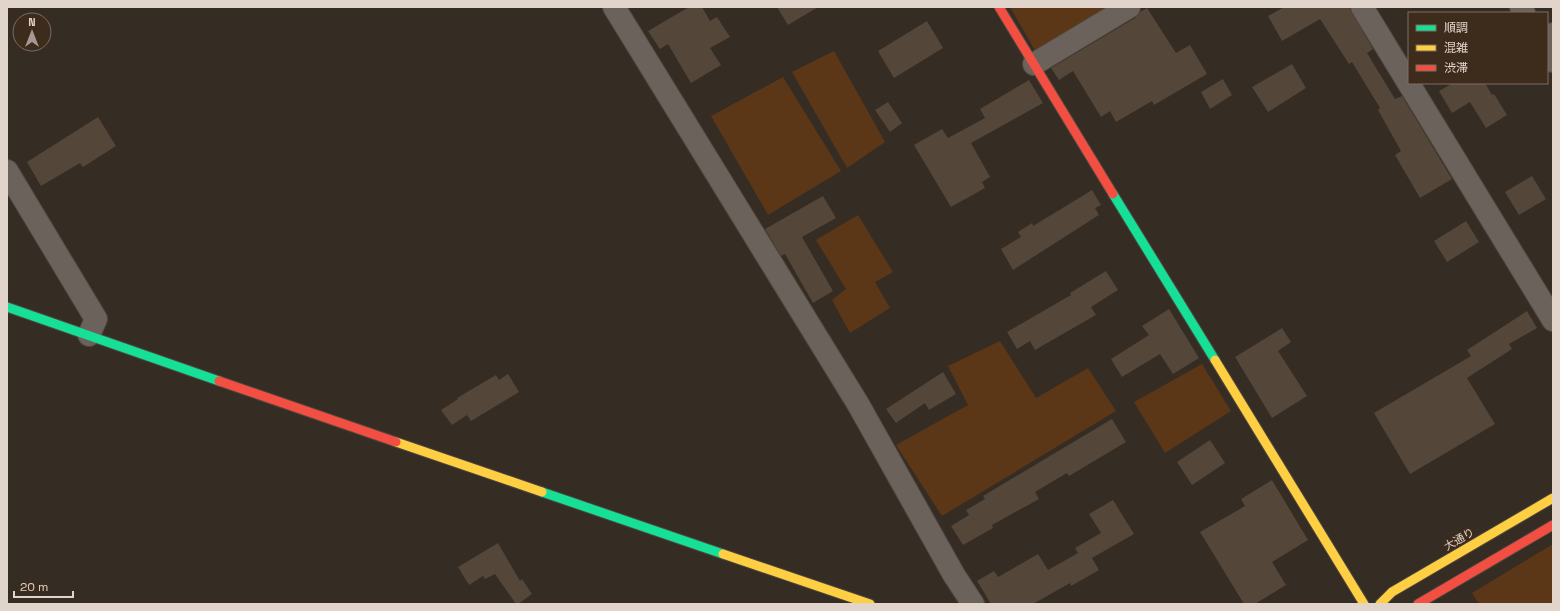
<svg xmlns="http://www.w3.org/2000/svg" width="1560" height="611" viewBox="0 0 1560 611" font-family="'Space Grotesk','Noto Sans JP',sans-serif">
<style>
.green{fill:#5b3717}
.building{fill:#544638}
.lines{fill:none;stroke-linecap:round;stroke-linejoin:round}
.street-casing{stroke:#4f473f;stroke-width:24}
.fast-casing{stroke:#4f473f;stroke-width:11}
.slow-casing{stroke:#4f473f;stroke-width:11}
.jam-casing{stroke:#4f473f;stroke-width:11}
.street{stroke:#6a625b;stroke-width:22}
.fast{stroke:#16e098;stroke-width:9}
.slow{stroke:#ffcf43;stroke-width:9}
.jam{stroke:#f24e42;stroke-width:9}
.labels{text-anchor:middle;dominant-baseline:central;stroke-width:4;stroke-linejoin:round;paint-order:stroke}
.street-label{font-size:11px;fill:#e0d4cb;stroke:#3d2b1c}
</style>
<rect width="100%" height="100%" fill="#352c24"/>
<g class="green">
<polygon points="1010,7 1118,7 1037,54"/>
<polygon points="834,51 885,142 847,168 792,72"/>
<polygon points="783,77 841,171 768,215 711,116"/>
<polygon points="858,215 893,272 875,282 890,308 850,333 832,300 846,289 816,240"/>
<polygon points="1000,341 1036,398 1088,368 1116,411 942,516 896,445 968,405 948,366"/>
<polygon points="1202,364 1231,411 1165,453 1134,402"/>
<polygon points="1553,544 1553,604 1479,604 1472,593"/>
</g>
<g class="building">
<polygon points="689,7 702,7 710,21 717,17 730,37 710,48 721,65 691,83 668,44 660,49 648,31"/>
<polygon points="777,7 818,7 788,25"/>
<polygon points="1284,7 1349,7 1373,49 1367,53 1395,99 1402,96 1452,179 1420,198 1395,155 1401,151 1378,110 1380,108 1352,62 1349,64 1320,19 1282,41 1268,16"/>
<polygon points="1147,8 1176,53 1190,45 1207,74 1154,105 1152,101 1116,122 1110,111 1101,117 1073,71 1059,80 1051,68 1135,18 1140,12"/>
<polygon points="927,21 943,48 894,78 878,51"/>
<polygon points="1292,64 1306,88 1268,112 1252,87"/>
<polygon points="1223,79 1232,95 1210,109 1201,92"/>
<polygon points="1029,80 1043,103 971,143 990,177 982,182 985,188 951,207 914,145 942,129 948,138 985,118 980,109"/>
<polygon points="1453,83 1485,83 1492,95 1494,94 1507,115 1486,128 1470,102 1452,113 1439,91"/>
<polygon points="888,102 902,123 890,132 875,110"/>
<polygon points="98,117 116,146 83,167 80,163 41,186 27,162"/>
<polygon points="1532,176 1546,199 1519,215 1505,192"/>
<polygon points="1092,190 1101,205 1095,208 1099,215 1013,270 1001,249 1021,237 1018,232 1032,223 1033,226"/>
<polygon points="823,196 836,218 802,237 833,291 813,303 785,254 781,256 765,229"/>
<polygon points="1466,221 1479,242 1447,262 1434,241"/>
<polygon points="1106,271 1118,290 1091,307 1096,315 1035,350 1030,341 1017,349 1007,332 1071,295 1070,293"/>
<polygon points="1169,309 1199,358 1173,374 1160,354 1122,377 1111,359 1149,335 1142,326"/>
<polygon points="1527,311 1537,328 1509,344 1512,349 1467,378 1495,424 1410,474 1374,413 1471,356 1467,350"/>
<polygon points="1282,328 1291,342 1278,351 1307,396 1272,418 1235,357"/>
<polygon points="943,372 956,394 929,410 925,403 896,423 886,409"/>
<polygon points="508,374 519,392 471,421 467,415 452,425 441,410 458,399 457,398 496,375 499,380"/>
<polygon points="1112,419 1126,442 1069,476 1067,473 1035,492 1039,499 992,525 993,528 963,545 951,526 969,515 966,510 985,499 983,496"/>
<polygon points="1210,440 1225,463 1192,485 1177,462"/>
<polygon points="1272,480 1308,540 1272,562 1286,585 1255,604 1244,604 1200,532 1245,506 1241,499"/>
<polygon points="1113,500 1134,534 1092,558 1099,570 1071,586 1070,583 1033,604 991,604 977,581 994,571 998,577 1038,554 1048,570 1078,553 1075,548 1101,533 1089,514"/>
<polygon points="498,543 520,581 522,579 532,594 518,604 516,604 495,574 485,579 483,576 469,585 458,567"/>
</g>
<g class="lines">
<defs>
<g id="street">
<polyline points="614,7 858,404 954,575 973,604"/>
<polyline points="1362,7 1553,320"/>
<polyline points="1521,7 1524,13"/>
<polyline points="1547,36 1553,34"/>
<polyline points="1547,51 1553,61"/>
<polyline points="1034,64 1129,7"/>
<polyline points="7,171 96,319 89,335"/>
</g>
<g id="fast">
<polyline points="1113,194 1215,360"/>
<polyline points="7,307 219,381"/>
<polyline points="542,492 723,554"/>
</g>
<g id="slow">
<polyline points="1215,360 1364,604"/>
<polyline points="396,442 542,492"/>
<polyline points="723,554 870,604"/>
<polyline points="1380,604 1392,592 1553,498"/>
</g>
<g id="jam">
<polyline points="999,7 1113,194"/>
<polyline points="219,381 396,442"/>
<polyline points="1418,604 1553,525"/>
</g>
</defs>
<use href="#street" class="street-casing"/>
<use href="#fast" class="fast-casing"/>
<use href="#slow" class="slow-casing"/>
<use href="#jam" class="jam-casing"/>
<use href="#street" class="street"/>
<use href="#fast" class="fast"/>
<use href="#slow" class="slow"/>
<use href="#jam" class="jam"/>
</g>
<g class="labels">
<g class="street-label">
<text transform="translate(1459 539) rotate(-30)">大通り</text>
</g>
</g>
<rect width="1560" height="611" fill="none" stroke="#e0d4cb" stroke-width="16"/>
<rect x="1408" y="12" width="140" height="72" fill="#3d2b1c" stroke="#7e6f62"/>
<rect x="1416" y="25" width="20" height="6" fill="#16e098" stroke="#7e6f62"/>
<text x="1444" y="32" font-size="12" fill="#e0d4cb">順調</text>
<rect x="1416" y="45" width="20" height="6" fill="#ffcf43" stroke="#7e6f62"/>
<text x="1444" y="52" font-size="12" fill="#e0d4cb">混雑</text>
<rect x="1416" y="65" width="20" height="6" fill="#f24e42" stroke="#7e6f62"/>
<text x="1444" y="72" font-size="12" fill="#e0d4cb">渋滞</text>
<g transform="translate(32 32)"><circle r="19" fill="#3d2b1c" stroke="#7e6f62"/>
<path d="M0-3L7 15L0 10L-7 15Z" fill="#a49991"/>
<text y="-6" font-size="11" font-weight="bold" text-anchor="middle" fill="#e0d4cb">N</text>
</g>
<path d="M14 591v6h59v-6" fill="none" stroke="#e0d4cb" stroke-width="2"/>
<text x="20" y="591" font-size="12" fill="#e0d4cb" stroke="#3d2b1c" stroke-width="3" paint-order="stroke">20 m</text>
</svg>
